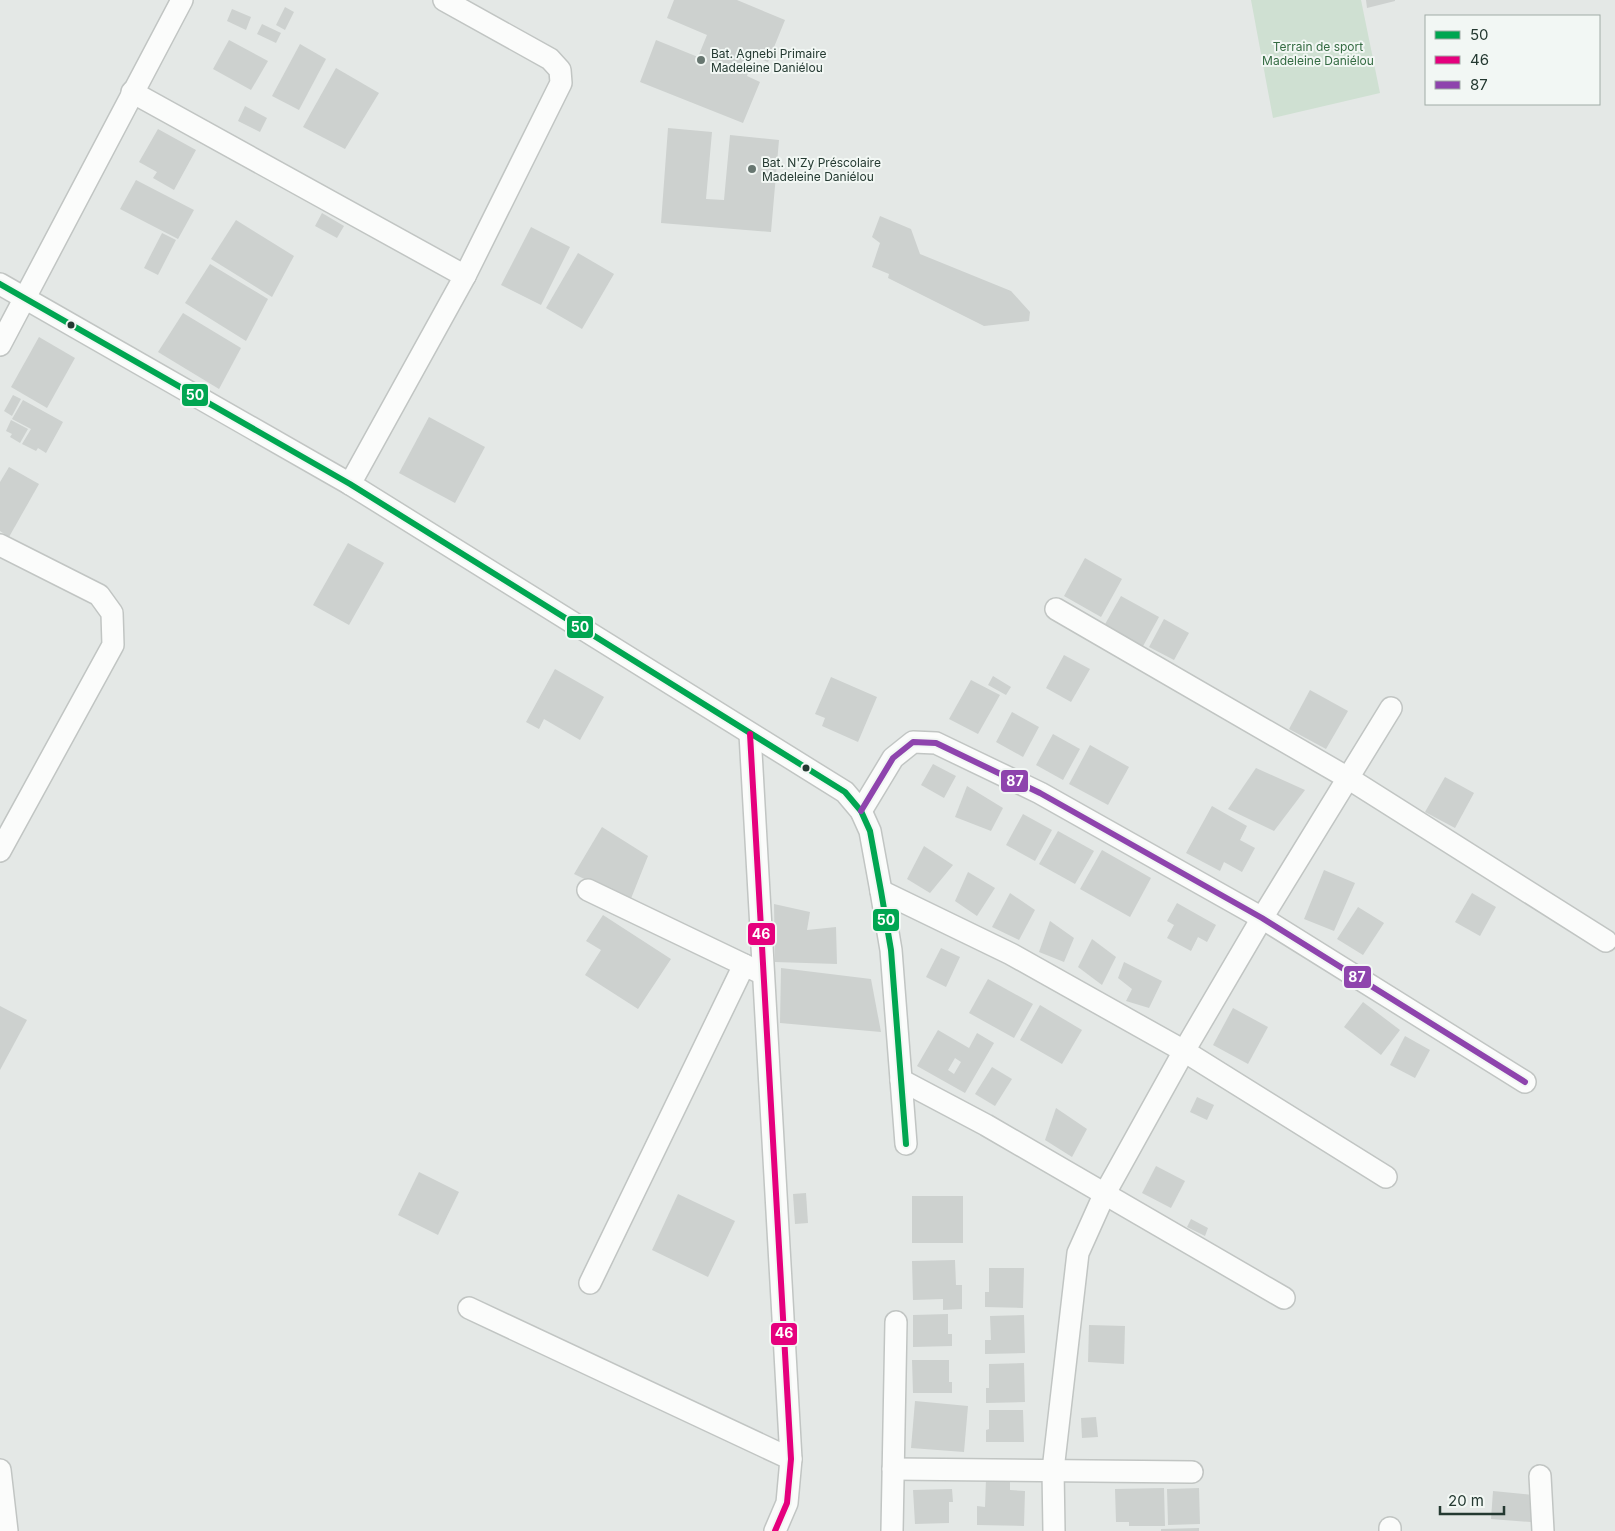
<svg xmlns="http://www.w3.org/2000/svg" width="1615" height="1531" viewBox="0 0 1615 1531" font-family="Inter,sans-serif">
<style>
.green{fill:#cfe0d2}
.building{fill:#cdd1cf;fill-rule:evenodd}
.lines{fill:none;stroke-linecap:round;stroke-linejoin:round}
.minor-casing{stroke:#c1c5c3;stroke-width:24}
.minor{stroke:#fbfcfb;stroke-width:21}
.bus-1-casing{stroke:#f2f7f4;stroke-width:10}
.bus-2-casing{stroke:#f2f7f4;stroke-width:10}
.bus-3-casing{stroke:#f2f7f4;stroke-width:10}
.bus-1{stroke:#00a651;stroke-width:6}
.bus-2{stroke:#e5007d;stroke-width:6}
.bus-3{stroke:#8e44ad;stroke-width:6}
.poi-dot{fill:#677670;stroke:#f2f7f4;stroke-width:2}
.bus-dot{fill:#243931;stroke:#f2f7f4;stroke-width:2}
.labels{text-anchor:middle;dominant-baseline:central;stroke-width:4;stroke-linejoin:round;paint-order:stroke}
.park-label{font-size:12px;fill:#346b42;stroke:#f2f7f4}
.poi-label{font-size:12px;fill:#243931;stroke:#f2f7f4;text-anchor:start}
.line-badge{stroke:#f2f7f4;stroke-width:2}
.badge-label{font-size:14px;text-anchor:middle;font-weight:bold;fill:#fff}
</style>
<rect width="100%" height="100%" fill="#e4e8e6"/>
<polygon class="green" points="1251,0 1361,0 1380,93 1273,118"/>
<g class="building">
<polygon points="674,0 737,0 785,20 768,62 754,57 747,76 760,82 743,123 640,82 656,40 698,57 707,35 667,18"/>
<polygon points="1366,0 1395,0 1395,1 1367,8"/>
<polygon points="285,7 294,12 285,30 276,25"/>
<polygon points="232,9 251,17 246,30 227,21"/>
<polygon points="262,24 281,33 276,43 257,34"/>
<polygon points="229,40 268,61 251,90 213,69"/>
<polygon points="300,44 326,59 299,110 272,96"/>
<polygon points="336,68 379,93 345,149 303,127"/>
<polygon points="245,106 267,118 260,132 238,121"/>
<polygon points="668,128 712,132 706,199 724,200 730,135 779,140 771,232 661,223"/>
<polygon points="158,129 196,150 174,190 153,178 157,172 139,162"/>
<polygon points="136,180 194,210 178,239 120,209"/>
<polygon points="322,213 344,226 337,238 315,226"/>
<polygon points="880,216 911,229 920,254 1011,291 1030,312 1029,321 984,326 888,278 889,274 872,267 880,243 872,237"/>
<polygon points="236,220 294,256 272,297 211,259"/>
<polygon points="531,227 570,247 541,305 501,285"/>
<polygon points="162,233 176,240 158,275 144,268"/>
<polygon points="578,253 614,274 582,329 546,308"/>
<polygon points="210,264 268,299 246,341 185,303"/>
<polygon points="183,313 241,348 219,389 158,352"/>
<polygon points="39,337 75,358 47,408 11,387"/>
<polygon points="13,395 21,399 12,416 4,411"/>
<polygon points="23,400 63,422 46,453 38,448 36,451 22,444 31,429 12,419"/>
<polygon points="429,417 485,447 455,503 399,473"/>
<polygon points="11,420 28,429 20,443 10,437 12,434 6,431"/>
<polygon points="9,467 39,484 9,537 0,531 0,482"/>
<polygon points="348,543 384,563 349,625 313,605"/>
<polygon points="1085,558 1122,579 1101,617 1064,596"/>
<polygon points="1121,596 1159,617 1142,648 1104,626"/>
<polygon points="1164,619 1189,633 1174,660 1149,647"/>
<polygon points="1064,655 1090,669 1071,702 1046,688"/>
<polygon points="555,669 604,697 580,740 544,719 539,729 526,722"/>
<polygon points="993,676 1011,687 1006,695 988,685"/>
<polygon points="831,677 877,697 858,742 822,726 825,718 815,714"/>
<polygon points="971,680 1000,695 978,734 949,719"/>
<polygon points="1310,690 1348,711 1326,749 1289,729"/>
<polygon points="1012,712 1039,727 1023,757 996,742"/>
<polygon points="1053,734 1080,749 1063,780 1036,765"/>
<polygon points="1090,745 1129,767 1108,805 1069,784"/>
<polygon points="933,764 956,776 944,798 921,785"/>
<polygon points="1256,768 1305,790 1274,831 1228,809"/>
<polygon points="1445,777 1474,793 1455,828 1425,812"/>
<polygon points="967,786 1003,808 991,831 955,817"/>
<polygon points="1212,806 1247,826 1240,840 1255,848 1242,872 1224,862 1220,871 1186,853"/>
<polygon points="1023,814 1052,830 1035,861 1006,845"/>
<polygon points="602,827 648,856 630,901 574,874"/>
<polygon points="1058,831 1094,851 1075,884 1039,864"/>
<polygon points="924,846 953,865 930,893 907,879"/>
<polygon points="1102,850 1151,878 1130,917 1080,889"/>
<polygon points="1324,870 1355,883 1334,931 1304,919"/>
<polygon points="968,872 995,888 977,916 955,901"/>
<polygon points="1010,893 1035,910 1019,940 992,927"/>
<polygon points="1472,893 1496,907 1480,936 1455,922"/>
<polygon points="1177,903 1216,925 1207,942 1198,937 1191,951 1167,938 1174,925 1167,921"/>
<polygon points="774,904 810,912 807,930 836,927 837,964 775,962"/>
<polygon points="1358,907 1384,923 1363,955 1337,939"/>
<polygon points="603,915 671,959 638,1009 585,975 601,950 586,941"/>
<polygon points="1050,921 1074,938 1064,962 1039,952"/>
<polygon points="1092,939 1116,957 1102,985 1078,967"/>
<polygon points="941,948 960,957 946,987 926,977"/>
<polygon points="1124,962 1162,981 1149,1008 1126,1001 1132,989 1118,978"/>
<polygon points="781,968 871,979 881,1032 780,1023"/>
<polygon points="988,979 1033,1004 1014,1038 969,1013"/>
<polygon points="1363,1002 1400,1030 1381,1055 1344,1027"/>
<polygon points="1040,1005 1082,1030 1062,1064 1020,1040"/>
<polygon points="0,1006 27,1020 0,1070"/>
<polygon points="1233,1008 1268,1027 1248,1064 1213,1045"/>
<path d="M938 1030 969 1048 977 1033 994 1043 965 1093 917 1066ZM955 1058 961 1062 954 1074 948 1070Z"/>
<polygon points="1405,1036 1430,1050 1415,1078 1390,1065"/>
<polygon points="992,1067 1012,1079 995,1106 975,1094"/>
<polygon points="1197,1097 1214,1105 1207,1120 1190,1112"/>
<polygon points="1056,1108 1087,1129 1072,1157 1045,1140"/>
<polygon points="1156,1166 1185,1181 1171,1208 1142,1193"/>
<polygon points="419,1172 459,1192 438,1235 398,1215"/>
<polygon points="806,1193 808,1223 795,1224 793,1194"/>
<polygon points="678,1194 735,1221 708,1277 652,1250"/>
<rect x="912" y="1196" width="51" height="47"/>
<polygon points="1191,1219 1208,1228 1205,1236 1187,1227"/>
<polygon points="955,1260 956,1285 962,1285 962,1309 943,1310 943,1299 913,1300 912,1261"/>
<polygon points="989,1268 1024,1268 1023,1308 985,1307 985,1292 989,1292"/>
<polygon points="948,1314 948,1334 952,1334 952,1346 913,1347 913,1315"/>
<polygon points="1024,1315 1025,1353 985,1354 985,1340 991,1340 990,1316"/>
<polygon points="1089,1325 1125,1326 1124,1364 1088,1362"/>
<polygon points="912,1360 949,1360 949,1382 952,1382 952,1393 913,1393"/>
<polygon points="1024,1363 1025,1402 986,1403 986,1388 989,1388 989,1364"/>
<polygon points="915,1401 968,1406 964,1452 911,1448"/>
<polygon points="989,1410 1023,1410 1024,1442 986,1442 986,1430 989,1429"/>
<polygon points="1096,1417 1098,1437 1082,1438 1081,1418"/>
<polygon points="986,1479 1010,1480 1010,1490 1025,1491 1024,1526 977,1525 977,1506 985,1507"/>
<polygon points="1164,1488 1165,1526 1129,1526 1129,1522 1116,1522 1115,1489"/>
<polygon points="1199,1488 1200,1524 1168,1525 1167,1489"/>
<polygon points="952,1489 953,1502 949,1502 949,1523 915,1524 913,1490"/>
<polygon points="1493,1491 1533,1495 1531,1522 1491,1519"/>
<polygon points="1199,1528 1199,1531 1161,1531 1161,1529"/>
</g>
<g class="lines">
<defs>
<g id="minor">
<polyline points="132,92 465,276"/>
<polyline points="0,284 350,484 845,792 861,811 870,831 881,891 891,950 906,1144"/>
<polyline points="0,345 182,0"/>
<polyline points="350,484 465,276 561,83 560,70 550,59 444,0"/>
<polyline points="0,545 99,595 112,613 113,645 0,851"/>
<polyline points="1056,609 1348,778 1606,941"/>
<polyline points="750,734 791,1459 787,1503 775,1531"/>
<polyline points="861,811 893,758 913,742 936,743 1040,793 1262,918 1525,1082"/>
<polyline points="588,890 757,971"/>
<polyline points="881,891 1011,954 1184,1051 1386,1177"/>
<polyline points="901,1080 986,1125 1284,1298"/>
<polyline points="590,1283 744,965"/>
<polyline points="469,1308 791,1459"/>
<polyline points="893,1469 1192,1472"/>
<polyline points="0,1470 7,1531"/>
<polyline points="1540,1476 1543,1531"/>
<polyline points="1390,1528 1390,1531"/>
<polyline points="892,1531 896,1322"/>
<polyline points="1054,1531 1053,1470 1078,1253 1104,1195 1184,1051 1262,918 1391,708"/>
</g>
</defs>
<use href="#minor" class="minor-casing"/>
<use href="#minor" class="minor"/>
<defs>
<polyline id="bus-1" points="0,284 350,484 845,792 861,811 870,831 881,891 891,950 906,1144"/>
<polyline id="bus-2" points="750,734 791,1459 787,1503 775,1531"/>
<polyline id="bus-3" points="861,811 893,758 913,742 936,743 1040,793 1262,918 1525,1082"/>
</defs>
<use href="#bus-1" class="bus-1-casing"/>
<use href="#bus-2" class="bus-2-casing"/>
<use href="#bus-3" class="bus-3-casing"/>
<use href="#bus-1" class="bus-1"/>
<use href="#bus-2" class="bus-2"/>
<use href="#bus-3" class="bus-3"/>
</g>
<g class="poi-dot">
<circle cx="701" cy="60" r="5"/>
<circle cx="752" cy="169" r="5"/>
</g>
<g class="bus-dot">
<circle cx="71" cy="325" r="4.5"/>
<circle cx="806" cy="768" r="4.5"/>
</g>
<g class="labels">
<g class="park-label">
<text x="1318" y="46">Terrain de sport<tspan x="1318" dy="14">Madeleine Daniélou</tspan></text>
</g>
<g class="poi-label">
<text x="711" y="53">Bat. Agnebi Primaire<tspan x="711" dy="14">Madeleine Daniélou</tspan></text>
<text x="762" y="162">Bat. N'Zy Préscolaire<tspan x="762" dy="14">Madeleine Daniélou</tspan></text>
</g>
</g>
<g class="line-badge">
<rect x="181" y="383" width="28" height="24" rx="5" fill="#00a651"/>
<rect x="566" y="615" width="28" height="24" rx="5" fill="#00a651"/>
<rect x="1000" y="769" width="29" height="24" rx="5" fill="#8e44ad"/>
<rect x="872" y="908" width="28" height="24" rx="5" fill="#00a651"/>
<rect x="747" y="922" width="29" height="24" rx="5" fill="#e5007d"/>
<rect x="1343" y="965" width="29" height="24" rx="5" fill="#8e44ad"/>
<rect x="770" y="1322" width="28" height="24" rx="5" fill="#e5007d"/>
</g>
<g class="badge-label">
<text x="195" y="400">50</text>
<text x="580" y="632">50</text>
<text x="1015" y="786">87</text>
<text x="886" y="925">50</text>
<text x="761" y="939">46</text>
<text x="1357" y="982">87</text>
<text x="784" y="1338">46</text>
</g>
<rect x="1425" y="15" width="175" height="90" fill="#f2f7f4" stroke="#a0aba6"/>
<rect x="1435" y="31" width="25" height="8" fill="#00a651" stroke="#a0aba6"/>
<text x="1470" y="40" font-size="15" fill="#243931">50</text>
<rect x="1435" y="56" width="25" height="8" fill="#e5007d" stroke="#a0aba6"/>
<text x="1470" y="65" font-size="15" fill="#243931">46</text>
<rect x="1435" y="81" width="25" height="8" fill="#8e44ad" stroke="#a0aba6"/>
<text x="1470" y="90" font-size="15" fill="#243931">87</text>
<path d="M1440 1506v8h64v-8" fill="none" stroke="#243931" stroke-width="2.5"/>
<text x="1448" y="1506" font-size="15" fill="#243931" stroke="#f2f7f4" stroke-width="4" paint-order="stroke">20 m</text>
</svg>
